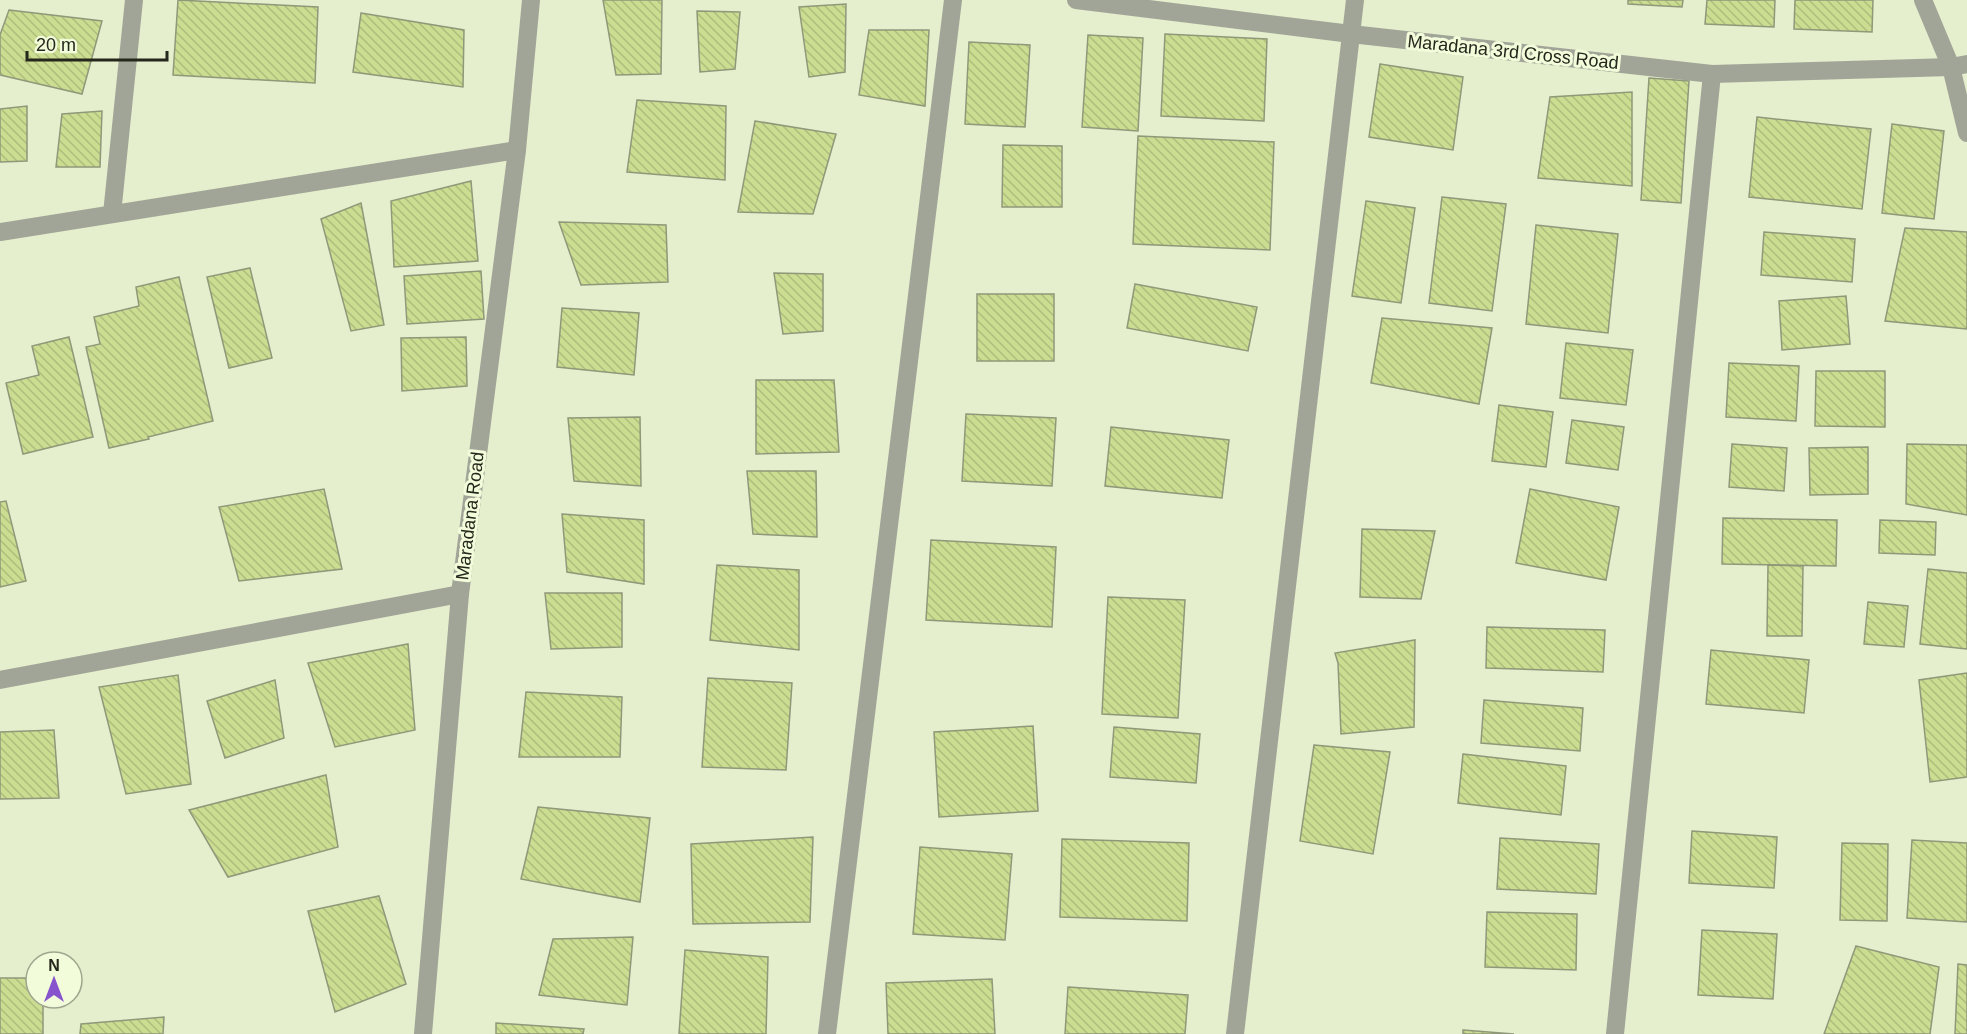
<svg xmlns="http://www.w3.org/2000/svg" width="1967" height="1034" viewBox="0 0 1967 1034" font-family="Arial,sans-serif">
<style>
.building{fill:url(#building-back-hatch);stroke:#90987a;stroke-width:1.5}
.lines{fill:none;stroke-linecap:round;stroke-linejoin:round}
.minor{stroke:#a1a597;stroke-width:18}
.labels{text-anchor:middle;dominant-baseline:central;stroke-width:6;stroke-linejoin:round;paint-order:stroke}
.street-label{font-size:18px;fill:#24271b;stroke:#f2fbda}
</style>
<defs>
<pattern id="building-back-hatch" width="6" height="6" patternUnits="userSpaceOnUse" patternTransform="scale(1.5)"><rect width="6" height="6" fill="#cadd91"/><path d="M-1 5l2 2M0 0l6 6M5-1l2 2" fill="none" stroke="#adbe7c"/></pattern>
</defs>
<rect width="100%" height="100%" fill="#e5eecd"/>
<g class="building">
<polygon points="178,0 318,7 315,83 173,75"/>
<polygon points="603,0 662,0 661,74 616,75"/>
<polygon points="1628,0 1683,0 1682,7 1628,4"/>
<polygon points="1707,0 1775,0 1774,27 1705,24"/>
<polygon points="1795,0 1873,0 1872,32 1794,29"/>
<polygon points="846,4 845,72 809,77 799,7"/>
<polygon points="9,10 102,21 82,94 0,75 0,35"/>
<polygon points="697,11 740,12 735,69 700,72"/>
<polygon points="361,13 464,30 463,87 353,72"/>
<polygon points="869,30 929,30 925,106 859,95"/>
<polygon points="1165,34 1267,39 1264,121 1161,116"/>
<polygon points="1088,35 1143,38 1138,131 1082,127"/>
<polygon points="969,42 1030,45 1025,127 965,124"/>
<polygon points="1380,64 1463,77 1453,150 1369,137"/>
<polygon points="1649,78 1689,81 1681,203 1641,200"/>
<polygon points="1632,92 1632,186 1538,178 1550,97"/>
<polygon points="637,100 726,106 725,180 627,172"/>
<polygon points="27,106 27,161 0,162 0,109"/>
<polygon points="102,111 100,167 56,167 62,114"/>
<polygon points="1757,117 1871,129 1862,209 1749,197"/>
<polygon points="755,121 836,134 813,214 738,212"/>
<polygon points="1892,124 1944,131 1934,219 1882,213"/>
<polygon points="1138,136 1274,142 1270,250 1133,244"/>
<polygon points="1003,145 1062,146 1062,207 1002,207"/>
<polygon points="471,181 478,261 394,267 391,201"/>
<polygon points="1442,197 1506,204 1492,311 1429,303"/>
<polygon points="1366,201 1415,208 1401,303 1352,296"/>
<polygon points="361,203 384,325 351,331 321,219"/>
<polygon points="559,222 666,225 668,282 581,285"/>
<polygon points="1536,225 1618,234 1608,333 1526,324"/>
<polygon points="1905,228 1967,232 1967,329 1885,321"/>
<polygon points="1764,232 1855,239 1852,282 1761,275"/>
<polygon points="250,268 272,358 229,368 207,277"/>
<polygon points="481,271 484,319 407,324 404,276"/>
<polygon points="774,273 823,274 823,331 783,334"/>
<polygon points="179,277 213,421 148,437 149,439 109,448 86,347 100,344 94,317 139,306 136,287"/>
<polygon points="1135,284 1257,307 1248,351 1127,328"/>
<rect x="977" y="294" width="77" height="67"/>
<polygon points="1846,296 1850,344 1782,350 1779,301"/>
<polygon points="562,308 639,313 634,375 557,367"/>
<polygon points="1382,318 1492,328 1479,404 1371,383"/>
<polygon points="69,337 93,437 23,454 6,383 39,375 32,346"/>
<polygon points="466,337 467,386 402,391 401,338"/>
<polygon points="1566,343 1633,350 1626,405 1560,398"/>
<polygon points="1729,363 1799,366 1796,421 1726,417"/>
<polygon points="1816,371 1885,371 1885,427 1815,426"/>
<polygon points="756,380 834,380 839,452 756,454"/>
<polygon points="1499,405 1553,412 1546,467 1492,461"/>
<polygon points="966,414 1056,418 1052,486 962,481"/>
<polygon points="640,417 641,486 574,481 568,418"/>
<polygon points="1572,420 1624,427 1618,470 1566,463"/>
<polygon points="1111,427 1229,440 1222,498 1105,486"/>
<polygon points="1732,444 1787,448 1784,491 1729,487"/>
<polygon points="1907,444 1967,445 1967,515 1906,504"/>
<polygon points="1868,447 1868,494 1810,495 1809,448"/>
<polygon points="747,471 816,471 817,537 753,534"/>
<polygon points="324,489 342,569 239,581 219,507"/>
<polygon points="1530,489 1619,507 1606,580 1516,563"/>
<polygon points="6,501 26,581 0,587 0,502"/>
<polygon points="562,514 644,520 644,584 567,572"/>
<polygon points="1723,518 1837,520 1836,566 1722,564"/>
<polygon points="1880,520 1936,522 1935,555 1879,553"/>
<polygon points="1362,529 1435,531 1421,599 1360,597"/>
<polygon points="931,540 1056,547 1052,627 926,620"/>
<polygon points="717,565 799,570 799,650 710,640"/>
<polygon points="1768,565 1803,566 1802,636 1767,636"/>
<polygon points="1928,569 1967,573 1967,649 1920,644"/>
<polygon points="545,593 622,593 622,647 551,649"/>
<polygon points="1108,597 1185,600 1178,718 1102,714"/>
<polygon points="1868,602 1908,606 1904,647 1864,644"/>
<polygon points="1487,627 1605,630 1603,672 1486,668"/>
<polygon points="1415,640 1414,727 1341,734 1338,663 1335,653"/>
<polygon points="408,644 415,730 335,747 308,663"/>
<polygon points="1711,650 1809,660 1804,713 1706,704"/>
<polygon points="1967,673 1967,777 1930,782 1919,680"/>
<polygon points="178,675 191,784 126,794 99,687"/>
<polygon points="708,678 792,683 786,770 702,767"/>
<polygon points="275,680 284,738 225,758 207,701"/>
<polygon points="526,692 622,697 620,757 519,757"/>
<polygon points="1484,700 1583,708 1580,751 1481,743"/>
<polygon points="1033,726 1038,811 939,817 934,732"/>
<polygon points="1114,727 1200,734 1196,783 1110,777"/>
<polygon points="54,730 59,798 0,799 0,732"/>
<polygon points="1314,745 1390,752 1373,854 1300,841"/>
<polygon points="1463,754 1566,766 1561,815 1458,803"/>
<polygon points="326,775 338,847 228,877 189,810"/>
<polygon points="538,807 650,818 640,902 521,879"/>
<polygon points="1692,831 1777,837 1774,888 1689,883"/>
<polygon points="813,837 810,922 693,924 691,844"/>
<polygon points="1500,838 1599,844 1596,894 1497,889"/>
<polygon points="1062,839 1189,843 1187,921 1060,917"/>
<polygon points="1912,840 1967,843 1967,922 1907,918"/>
<polygon points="1842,843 1888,844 1887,921 1840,920"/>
<polygon points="920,847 1012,854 1005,940 913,934"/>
<polygon points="379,896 406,984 335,1012 308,911"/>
<polygon points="1487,912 1577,914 1576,970 1485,967"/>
<polygon points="1702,930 1777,934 1773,999 1698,995"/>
<polygon points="633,937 627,1005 539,995 553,939"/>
<polygon points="1856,946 1939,967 1930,1034 1824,1034"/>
<polygon points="685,950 768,957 766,1034 679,1034"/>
<polygon points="1958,964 1967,965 1967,1034 1955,1034"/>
<polygon points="0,978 36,978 36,998 43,998 43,1034 0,1034"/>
<polygon points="992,979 995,1034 888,1034 886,983"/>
<polygon points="1068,987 1188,995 1185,1034 1065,1034"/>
<polygon points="164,1017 163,1034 80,1034 81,1024"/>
<polygon points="496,1023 584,1029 583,1034 496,1034"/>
<polygon points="1463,1030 1514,1034 1463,1034"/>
</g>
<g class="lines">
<g class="minor">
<polyline points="1076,0 1351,34 1712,74 1951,67 1967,64"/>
<polyline points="1923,0 1951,67 1967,133"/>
<polyline points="112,214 134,0"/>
<polyline points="0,232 517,150"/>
<polyline points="0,680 460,594"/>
<polyline points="423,1034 460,594 517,150 531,0"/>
<polyline points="827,1034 953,0"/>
<polyline points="1235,1034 1355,0"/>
<polyline points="1615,1034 1712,74"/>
</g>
</g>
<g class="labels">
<g class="street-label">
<text transform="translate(1513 52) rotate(6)">Maradana 3rd Cross Road</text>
<text transform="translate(470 516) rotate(-83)">Maradana Road</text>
</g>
</g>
<g transform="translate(54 980)"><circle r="28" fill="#f2fbda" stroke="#a0a68e" stroke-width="1.5"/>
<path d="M0-4.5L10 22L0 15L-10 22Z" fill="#8754cd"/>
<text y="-9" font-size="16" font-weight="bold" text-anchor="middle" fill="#24271b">N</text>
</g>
<path d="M27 51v9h140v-9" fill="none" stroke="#24271b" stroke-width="3"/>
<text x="36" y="51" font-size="18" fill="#24271b" stroke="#f2fbda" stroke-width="4.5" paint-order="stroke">20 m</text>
</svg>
